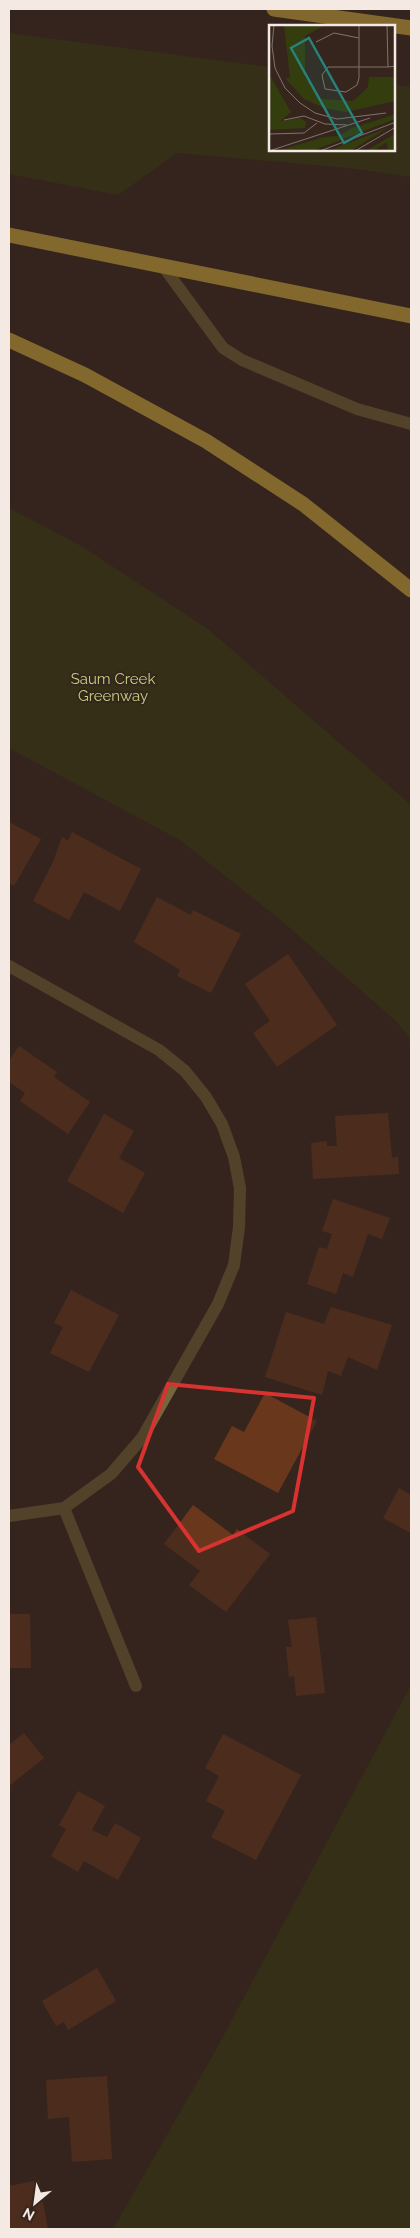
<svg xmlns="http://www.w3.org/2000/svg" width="420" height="2238" viewBox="0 0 420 2238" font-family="Raleway,sans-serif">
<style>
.green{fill:#343d0e}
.building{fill:#69371b}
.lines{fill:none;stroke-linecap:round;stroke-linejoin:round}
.service{stroke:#75673b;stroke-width:12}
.minor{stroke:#75673b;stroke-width:12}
.motorway{stroke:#e1bb40;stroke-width:15}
.marked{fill:none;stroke:#d83231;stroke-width:4;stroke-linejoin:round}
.labels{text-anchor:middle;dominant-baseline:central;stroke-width:4;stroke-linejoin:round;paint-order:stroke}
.park-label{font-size:15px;fill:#c0d47e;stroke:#35251d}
.inset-road{fill:none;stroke:#81736c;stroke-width:1}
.view{fill:#26827a;fill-opacity:0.15;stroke:#26827a;stroke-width:2.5}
.inset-edge{fill:none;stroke:#f4e9e3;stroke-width:2.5}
</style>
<rect width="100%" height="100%" fill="#35251d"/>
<g class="green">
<polygon points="9,33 270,67 270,150 394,150 394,84 411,87 411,177 349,168 177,153 118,195 9,174"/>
<polygon points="9,508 83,547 209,630 411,805 411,1049 409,1038 397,1022 282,921 180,840 9,748"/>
<polygon points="411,1685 411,2229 113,2229 217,2048"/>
</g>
<g class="building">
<polygon points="9,822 41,839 14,886 9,883"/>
<polygon points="72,832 141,869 120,911 84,892 69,920 33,901 53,862 62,837 68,841"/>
<polygon points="157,897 191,915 193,910 241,934 211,993 177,976 180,970 134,942"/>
<polygon points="288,954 337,1025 277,1067 253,1033 270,1021 245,984"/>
<polygon points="19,1046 57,1072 54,1077 90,1102 68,1134 20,1101 25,1093 9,1082 9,1061"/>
<polygon points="388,1113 392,1158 398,1157 399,1174 313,1179 311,1143 327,1141 327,1146 337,1146 335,1116"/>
<polygon points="104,1114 134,1131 119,1158 145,1173 123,1213 67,1181"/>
<polygon points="333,1199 390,1218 382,1239 368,1234 353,1277 343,1273 336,1294 307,1284 319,1247 327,1249 332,1234 322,1231"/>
<polygon points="71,1290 119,1315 89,1372 50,1353 63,1327 54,1323"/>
<polygon points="331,1307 392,1325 377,1370 348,1357 341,1376 328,1371 322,1395 265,1377 286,1312 324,1324"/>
<polygon points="265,1393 317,1421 278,1493 214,1459 232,1426 244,1432"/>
<polygon points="399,1488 411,1495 411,1533 383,1518"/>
<polygon points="193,1505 233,1535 237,1529 270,1554 226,1612 189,1585 200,1571 164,1544"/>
<polygon points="9,1614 30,1614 31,1668 9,1668"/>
<polygon points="316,1617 325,1693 296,1696 294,1676 289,1677 286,1647 292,1647 288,1620"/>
<polygon points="24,1733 44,1758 9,1786 9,1745"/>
<polygon points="223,1734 301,1775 256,1860 211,1837 225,1811 206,1801 219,1776 205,1768"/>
<polygon points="78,1791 105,1806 92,1830 107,1837 115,1823 141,1838 118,1880 84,1861 78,1872 51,1856 66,1829 59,1825"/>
<polygon points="97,1968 116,2001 68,2030 64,2022 56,2026 42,2001"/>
<polygon points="107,2076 112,2159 72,2162 69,2117 48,2119 46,2080"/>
<polygon points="39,2180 48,2229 9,2229 9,2186"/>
</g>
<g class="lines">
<polyline class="service" points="163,266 223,348 242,360 357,409 411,424"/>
<g class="minor">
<polyline points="9,966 159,1050 185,1071 206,1097 222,1124 234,1157 240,1188 239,1227 234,1265 218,1304 142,1438 111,1474 64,1508 9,1516"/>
<polyline points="64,1508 136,1686"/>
</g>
<g class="motorway">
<polyline points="274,9 411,28"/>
<polyline points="9,235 411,316"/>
<polyline points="9,340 85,375 206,441 303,504 411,590"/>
</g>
</g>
<path d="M0 0H420V2238H0ZM168 1384 314 1398 293 1511 199 1551 138 1467Z" fill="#35251d" fill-opacity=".55" fill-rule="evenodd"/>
<path class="marked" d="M168 1384 314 1398 293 1511 199 1551 138 1467Z"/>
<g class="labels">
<g class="park-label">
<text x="113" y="679">Saum Creek<tspan x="113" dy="17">Greenway</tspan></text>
</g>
</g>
<g transform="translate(269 25)">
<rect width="126" height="126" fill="#35251d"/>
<path d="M15 0H56L36 11V52L51 74 84 76 99 62 100 52H126V76L77 87 55 83 35 74 16 53H21ZM0 49 22 87 12 96 31 93 37 97 36 103 0 105ZM127 89 126 94 43 126H8L55 112 70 111 83 103ZM120 102 81 126H59L108 107ZM127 108 126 126H119L118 117 104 126H97Z" fill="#343d0e"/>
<path class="inset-road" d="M5 0 3 21 6 43 16 63 31 78 46 88 68 94 117 88M90 0V53L88 60 77 67 56 64 53 50 59 42H119L127 41M118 0 119 42M47 17 65 8 90 13M15 95 35 91 56 99 78 100M0 109 35 108 48 98M0 126 101 93M51 126 127 97M86 126 127 102"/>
<path class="view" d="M40 13 93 108 75 118 22 23Z"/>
<rect width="126" height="126" class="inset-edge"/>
</g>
<rect width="420" height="2238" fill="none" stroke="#f4e9e3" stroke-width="20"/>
<g transform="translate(35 2203) rotate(209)" stroke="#35251d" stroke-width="4" paint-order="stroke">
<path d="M0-4L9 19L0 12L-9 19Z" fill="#f4e9e3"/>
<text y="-8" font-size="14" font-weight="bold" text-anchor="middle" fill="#f4e9e3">N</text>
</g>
</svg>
